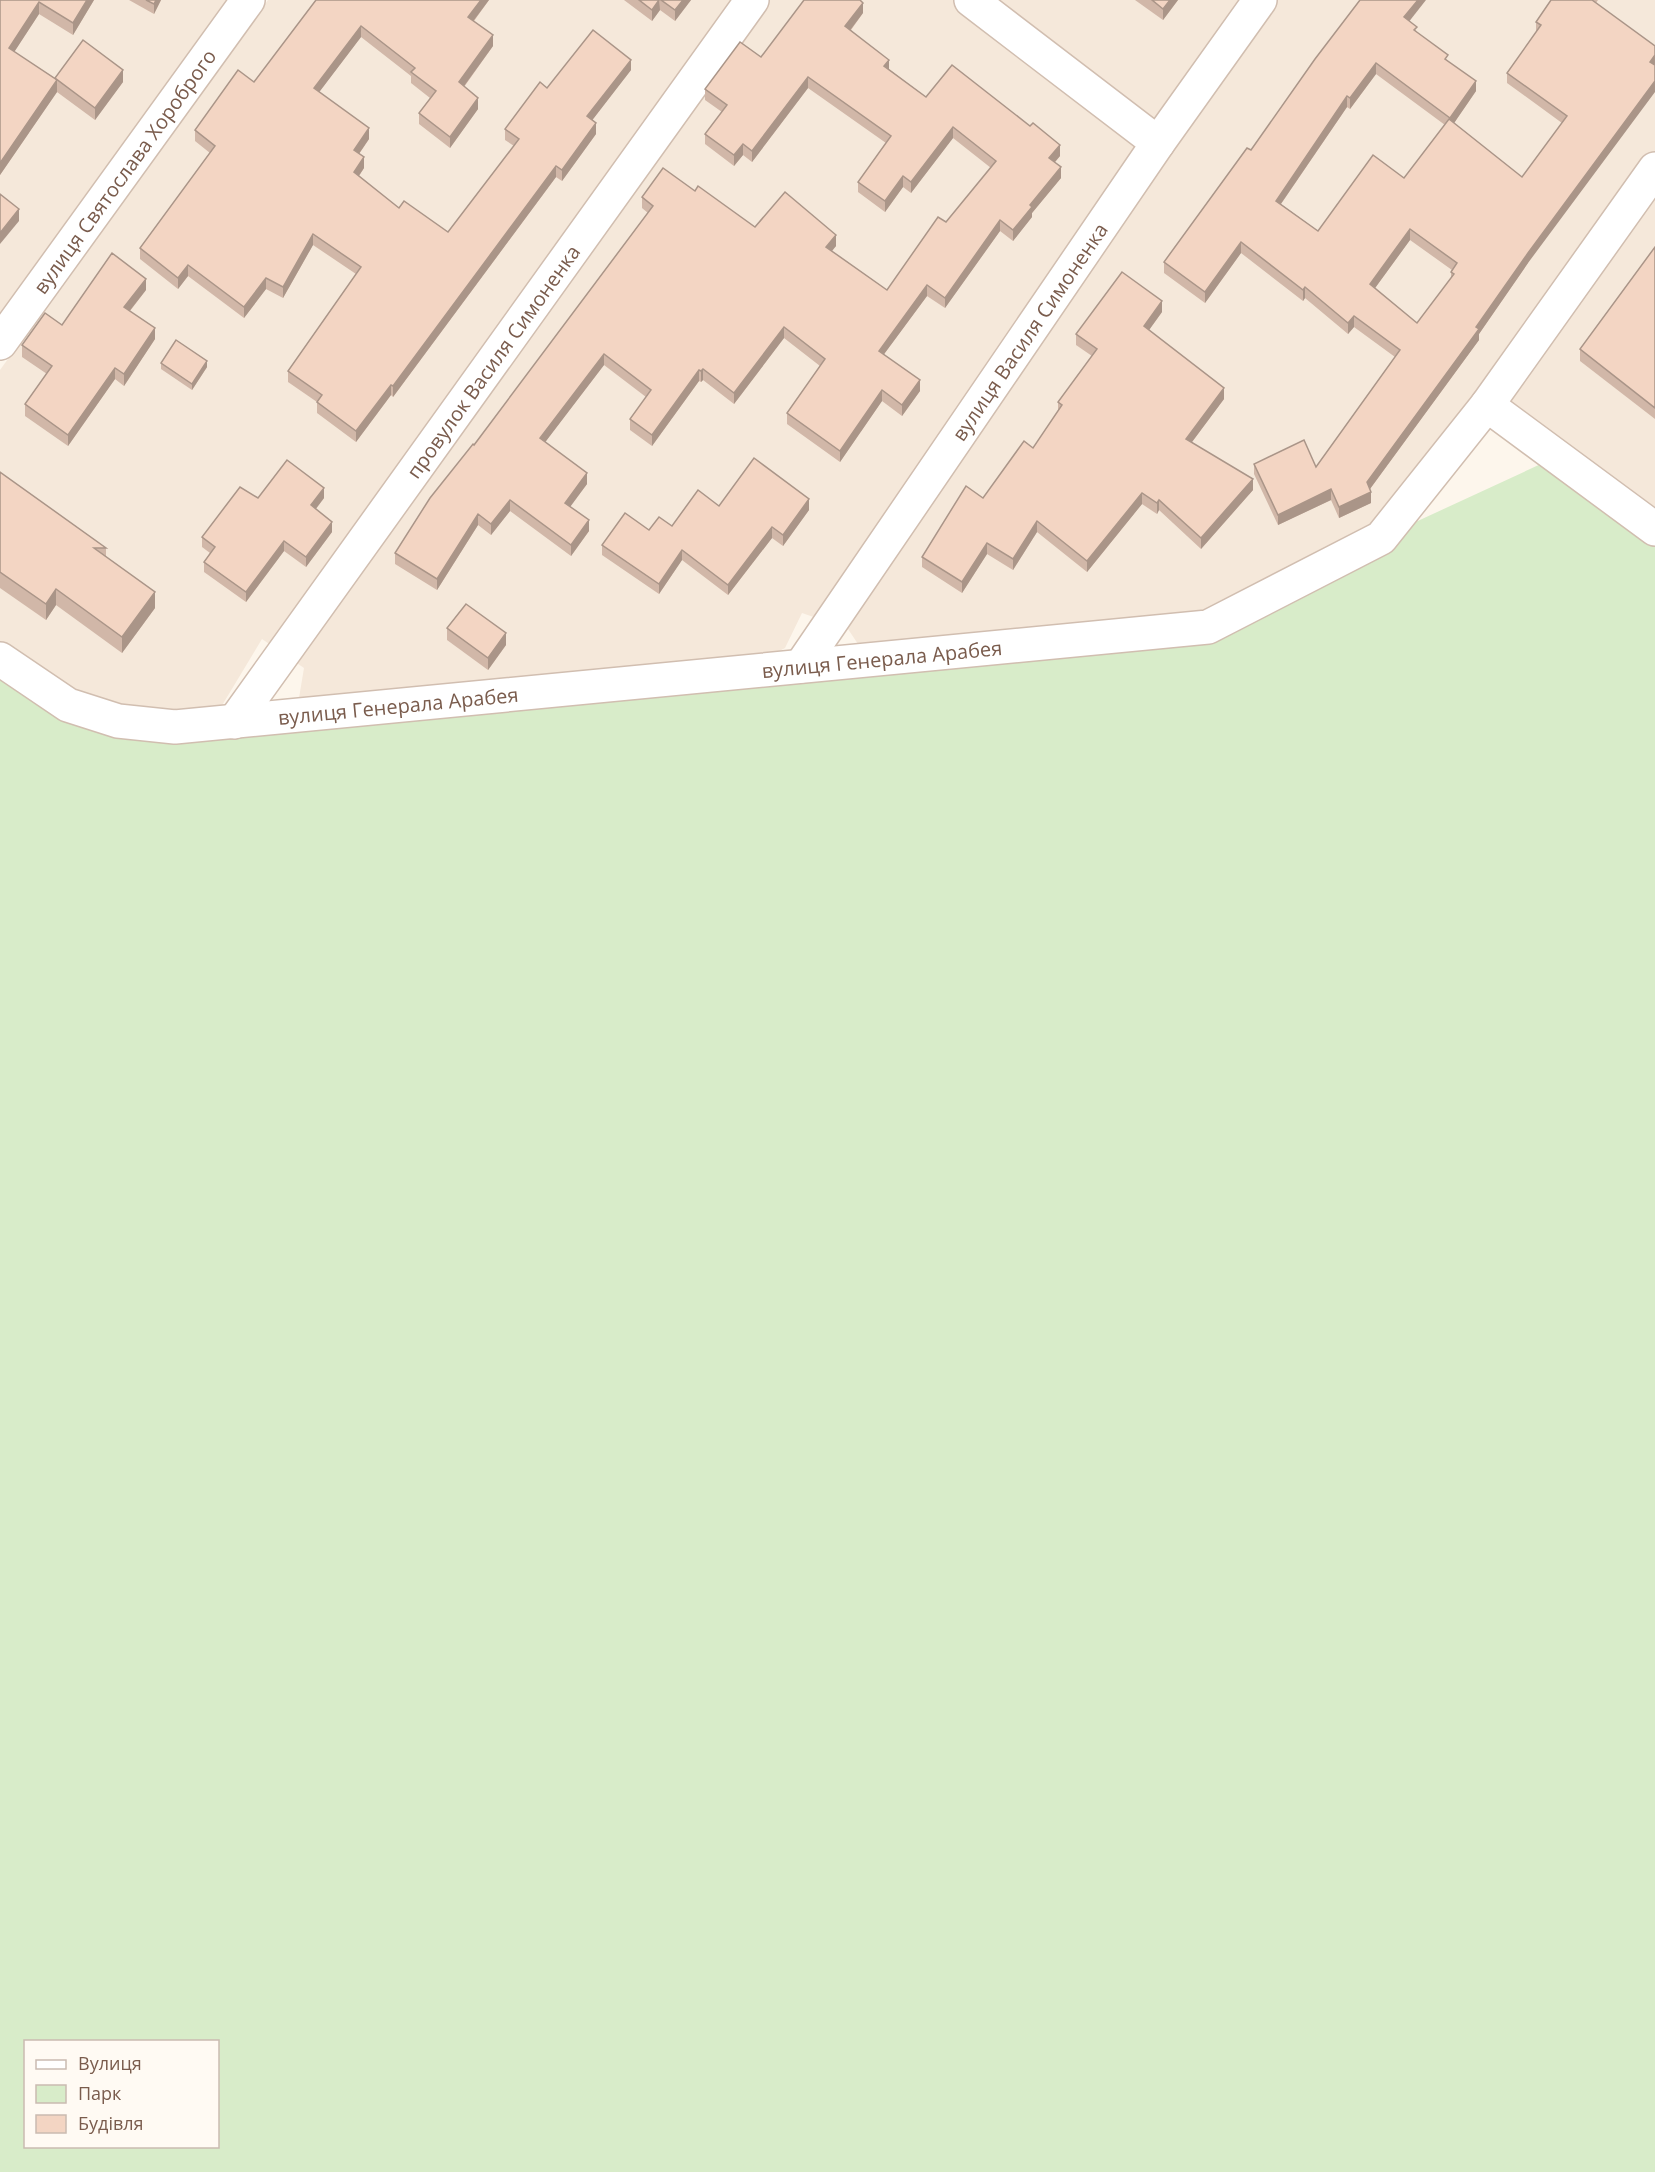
<svg xmlns="http://www.w3.org/2000/svg" width="1655" height="2172" viewBox="0 0 1655 2172" font-family="'Open Sans',sans-serif">
<style>
.residential{fill:#f5e8da}
.green{fill:#d8ecc9;fill-rule:evenodd}
.lines{fill:none;stroke-linecap:round;stroke-linejoin:round}
.minor-casing{stroke:#d1beb0;stroke-width:36}
.minor{stroke:#fff;stroke-width:33}
.wall{fill:#d1b7a8;fill-rule:evenodd}
.shaded-wall{fill:#aa9588}
.building{fill:#f3d5c3;stroke:#aa9588;stroke-width:1.5;fill-rule:evenodd}
.labels{text-anchor:middle;dominant-baseline:central;stroke-width:4.5;stroke-linejoin:round;paint-order:stroke}
.street-label{font-size:20px;fill:#7a5c4d;stroke:#fffaf3}
</style>
<rect width="100%" height="100%" fill="#fdf6ec"/>
<g class="residential">
<polygon points="0,0 229,0 0,315"/>
<polygon points="268,0 1655,0 1655,514 1487,394 1377,533 1207,623 862,650 848,629 802,613 785,648 761,661 308,708 299,698 304,668 262,639 215,717 180,719 70,692 0,645 0,370"/>
</g>
<path class="green" d="M1556 457 1655 529V2172H0V664L118 721 1208 628 1381 538ZM26 2042H218V2146H26Z"/>
<g class="lines">
<defs>
<g id="minor">
<polyline points="971,0 1158,143"/>
<path id="s1" d="M0 343 248 0"/>
<polyline points="1487,405 1655,529"/>
<path id="s2" d="M0 659 68 705 118 721 175 727 1208 627 1381 538 1487 405 1655 169"/>
<path id="s3" d="M801 666 1158 143 1260 0"/>
<path id="s4" d="M234 722 752 0"/>
</g>
</defs>
<use href="#minor" class="minor-casing"/>
<use href="#minor" class="minor"/>
</g>
<g class="wall">
<polygon points="0,0 94,0 73,35 39,14 14,52 55,78 123,82 95,120 57,92 0,175"/>
<polygon points="129,0 161,0 154,14"/>
<polygon points="316,0 489,0 474,21 493,46 464,87 478,109 450,148 419,124 419,113 430,98 411,83 411,76 361,37 319,92 369,139 359,154 364,168 359,176 399,208 448,232 514,146 505,140 505,129 547,88 631,70 592,120 596,134 562,181 556,177 393,397 391,395 356,442 317,413 317,402 288,382 288,371 356,274 313,245 283,298 266,289 244,318 188,276 178,289 140,259 140,248 210,153 195,141 195,130 254,82"/>
<polygon points="624,0 691,0 675,21 660,10 652,21"/>
<polygon points="1135,0 1178,0 1163,20"/>
<path d="M1551 0H1598L1596 3 1528 263 1479 334V340L1370 489 1371 503 1339 518 1331 500 1278 525 1254 474V464L1316 467 1395 357 1354 327 1348 334 1305 298 1303 301 1241 253 1205 303 1164 273V262L1251 150 1410 21 1417 32 1448 61 1476 91 1454 123 1522 177 1562 123 1507 83V73L1536 32V22ZM1376 74 1445 125 1404 178 1318 231 1281 204 1347 107 1350 109ZM1410 240 1452 270 1451 272V278L1417 323 1375 288Z"/>
<polygon points="863,13 851,30 889,69 926,97 1060,156 1055,162 1061,178 1032,213 1032,217 1013,241 1000,231 945,308 927,296 884,354 920,391 902,416 882,401 840,462 787,424 787,413 820,366 784,338 734,404 703,380 701,382 699,381 652,446 630,430 630,419 646,397 604,365 545,442 587,484 570,506 589,531 571,556 510,511 491,535 478,525 437,590 395,564 395,553 474,445 648,213 642,208 642,197 695,191 755,227 836,246 832,251 887,290 946,222 991,168 953,138 911,193 903,187 885,212 858,192 858,182 886,143 808,88 752,162 743,155 734,166 705,144 705,134 722,112 705,100 705,89 761,57"/>
<polygon points="1655,247 1655,419 1580,361 1580,349"/>
<polygon points="146,290 130,311 155,339 124,386 115,379 68,446 25,416 25,404 47,374 22,357 22,345 62,325"/>
<polygon points="1162,312 1149,330 1224,399 1192,442 1253,490 1201,549 1159,510 1157,514 1142,504 1087,572 1037,532 1013,570 987,554 962,593 922,567 922,557 983,498 1033,448 1058,412 1058,402 1092,356 1076,345 1076,334"/>
<polygon points="161,363 207,367 192,390 161,369"/>
<polygon points="0,473 106,548 106,557 155,608 122,653 56,605 46,620 0,588"/>
<polygon points="258,498 324,498 316,509 332,532 306,567 284,551 246,602 204,572 204,562 210,553 202,547 202,537"/>
<polygon points="719,506 809,510 783,546 772,538 728,595 682,560 659,594 602,555 602,545 649,530 672,526"/>
<polygon points="447,628 506,645 488,670 447,640"/>
</g>
<g class="shaded-wall">
<polygon points="87,0 94,0 73,35 73,23"/>
<polygon points="156,0 161,0 154,14 154,4"/>
<polygon points="481,0 489,0 468,28 468,17"/>
<polygon points="659,0 660,10 652,21 652,10"/>
<polygon points="683,0 691,0 675,21 675,10"/>
<polygon points="1170,0 1178,0 1163,20 1163,9"/>
<polygon points="1418,0 1426,0 1404,28 1404,17"/>
<polygon points="39,2 39,14 9,60 9,48"/>
<polygon points="863,3 863,13 845,37 845,26"/>
<polygon points="361,26 361,37 314,99 314,88"/>
<polygon points="493,35 493,46 459,93 459,82"/>
<polygon points="1655,55 1655,66 1650,62"/>
<polygon points="631,60 631,70 587,127 587,116"/>
<polygon points="889,60 889,70 884,66"/>
<polygon points="1376,63 1376,74 1350,109 1350,98"/>
<polygon points="123,70 123,82 95,120 95,108"/>
<polygon points="808,77 808,88 752,162 752,151"/>
<polygon points="57,80 57,92 0,175 0,163"/>
<polygon points="1476,81 1476,91 1450,129 1450,118"/>
<polygon points="1655,81 1655,92 1528,263 1479,334 1479,340 1367,493 1367,482 1528,253"/>
<polygon points="1347,96 1347,107 1276,211 1276,201"/>
<polygon points="478,98 478,109 450,148 450,137"/>
<polygon points="596,123 596,134 562,181 562,170"/>
<polygon points="953,127 953,138 911,193 911,182"/>
<polygon points="369,128 369,139 354,161 354,150"/>
<polygon points="743,144 743,155 734,166 734,155"/>
<polygon points="1060,145 1060,156 1049,169 1049,158"/>
<polygon points="364,157 364,168 354,183 354,172"/>
<polygon points="556,166 556,177 393,397 393,386"/>
<polygon points="1061,167 1061,178 1032,213 1032,217 1013,241 1013,230 1030,205"/>
<polygon points="903,176 903,187 885,212 885,201"/>
<polygon points="19,209 19,221 0,244 0,233"/>
<polygon points="1000,220 1000,231 945,308 945,298"/>
<polygon points="1410,229 1410,240 1370,295 1370,284"/>
<polygon points="313,234 313,245 283,298 283,287"/>
<polygon points="836,235 836,246 826,258 826,247"/>
<polygon points="1241,242 1241,253 1205,303 1205,292"/>
<polygon points="188,265 188,276 178,289 178,278"/>
<polygon points="266,278 266,289 244,318 244,307"/>
<polygon points="146,279 146,290 124,318 124,307"/>
<polygon points="927,285 927,296 879,361 879,351"/>
<polygon points="1305,287 1305,298 1303,301 1303,290"/>
<polygon points="1162,301 1162,312 1144,337 1144,326"/>
<polygon points="1354,316 1354,327 1348,334 1348,323"/>
<polygon points="784,327 784,338 734,404 734,393"/>
<polygon points="155,328 155,339 124,386 124,374"/>
<polygon points="604,354 604,365 540,449 540,438"/>
<polygon points="207,361 207,367 192,390 192,384"/>
<polygon points="115,368 115,379 68,446 68,435"/>
<polygon points="703,369 703,380 701,382 701,371"/>
<polygon points="699,370 699,381 652,446 652,435"/>
<polygon points="920,380 920,391 902,416 902,405"/>
<polygon points="391,385 391,395 356,442 356,431"/>
<polygon points="1224,388 1224,399 1186,450 1186,439"/>
<polygon points="882,390 882,401 840,462 840,451"/>
<polygon points="587,473 587,484 565,514 565,503"/>
<polygon points="1253,479 1253,490 1201,549 1201,538"/>
<polygon points="324,488 324,498 311,515 311,505"/>
<polygon points="1331,489 1331,500 1278,525 1278,515"/>
<polygon points="1371,492 1371,503 1339,518 1339,507"/>
<polygon points="1142,493 1142,504 1087,572 1087,561"/>
<polygon points="809,499 809,510 783,546 783,535"/>
<polygon points="510,500 510,511 491,535 491,524"/>
<polygon points="1159,500 1159,510 1157,514 1157,503"/>
<polygon points="478,514 478,525 437,590 437,579"/>
<polygon points="589,520 589,531 571,556 571,545"/>
<polygon points="1037,521 1037,532 1013,570 1013,559"/>
<polygon points="332,522 332,532 306,567 306,557"/>
<polygon points="772,527 772,538 728,595 728,585"/>
<polygon points="284,541 284,551 246,602 246,592"/>
<polygon points="987,543 987,554 962,593 962,582"/>
<polygon points="682,550 682,560 659,594 659,584"/>
<polygon points="56,589 56,605 46,620 46,604"/>
<polygon points="155,592 155,608 122,653 122,637"/>
<polygon points="506,633 506,645 488,670 488,658"/>
</g>
<g class="building">
<polygon points="0,0 87,0 73,23 39,2 9,48 57,80 0,163"/>
<polygon points="146,0 156,0 154,4"/>
<polygon points="316,0 481,0 468,17 493,35 459,82 478,98 450,137 419,113 436,91 411,72 415,68 361,26 314,88 369,128 354,150 364,157 354,172 399,208 404,201 448,232 519,139 505,129 540,82 547,88 593,30 631,60 587,116 596,123 562,170 556,166 393,386 391,385 356,431 317,402 322,395 288,371 361,267 313,234 283,287 266,278 244,307 188,265 178,278 140,248 215,146 195,130 238,70 254,82"/>
<polygon points="639,0 659,0 652,10"/>
<polygon points="661,0 683,0 675,10"/>
<polygon points="804,0 860,0 863,3 845,26 889,60 884,66 926,97 952,65 1030,126 1033,123 1060,145 1049,158 1061,167 1030,205 1032,207 1013,230 1000,220 945,298 927,285 879,351 920,380 902,405 882,390 840,451 787,413 825,359 784,327 734,393 703,369 701,371 699,370 652,435 630,419 651,390 604,354 540,438 587,473 565,503 589,520 571,545 510,500 491,524 478,514 437,579 395,553 430,498 473,444 474,445 653,206 642,197 663,168 695,191 698,186 755,227 785,192 836,235 826,247 887,290 938,217 946,222 996,161 953,127 911,182 903,176 885,201 858,182 891,136 808,77 752,151 743,144 734,155 705,134 727,105 705,89 740,42 761,57"/>
<polygon points="1152,0 1170,0 1163,9"/>
<path d="M1360 0H1418L1404 17 1417 27 1414 30 1448 55 1445 59 1476 81 1450 118 1376 63 1350 98 1347 96 1276 201 1318 231 1373 155 1404 178 1449 119 1522 177 1567 116 1507 73 1541 25 1536 22 1551 0H1592L1655 46V55L1650 62 1655 65V81L1528 253 1476 327 1479 329 1367 482 1371 492 1339 507 1331 489 1278 515 1254 464 1304 440 1316 467 1400 350 1354 316 1348 323 1305 287 1303 290 1241 242 1205 292 1164 262 1247 148 1251 150 1315 59ZM1410 229 1457 263 1451 272 1454 274 1417 323 1370 284Z"/>
<polygon points="83,40 123,70 95,108 55,78"/>
<polygon points="0,194 19,209 0,233"/>
<polygon points="1655,247 1655,408 1580,349"/>
<polygon points="112,253 146,279 124,307 155,328 124,374 115,368 68,435 25,404 52,366 22,345 45,313 62,325"/>
<polygon points="1122,272 1162,301 1144,326 1224,388 1186,439 1253,479 1201,538 1159,500 1157,503 1142,493 1087,561 1037,521 1013,559 987,543 962,582 922,557 966,486 983,498 1024,441 1033,448 1062,405 1058,402 1097,349 1076,334"/>
<polygon points="176,340 207,361 192,384 161,363"/>
<polygon points="754,458 809,499 783,535 772,527 728,585 682,550 659,584 602,545 625,513 649,530 659,517 672,526 698,490 719,506"/>
<polygon points="287,460 324,488 311,505 332,522 306,557 284,541 246,592 204,562 215,547 202,537 240,487 258,498"/>
<polygon points="0,472 106,548 94,548 155,592 122,637 56,589 46,604 0,572"/>
<polygon points="466,604 506,633 488,658 447,628"/>
</g>
<g class="labels">
<g class="street-label">
<text stroke="none"><textPath href="#s1" startOffset="212">вулиця Святослава Хороброго</textPath></text>
<text stroke="none"><textPath href="#s3" startOffset="405">вулиця Василя Симоненка</textPath></text>
<text stroke="none"><textPath href="#s4" startOffset="444">провулок Василя Симоненка</textPath></text>
<text stroke="none"><textPath href="#s2" startOffset="902">вулиця Генерала Арабея</textPath></text>
<text stroke="none"><textPath href="#s2" startOffset="416">вулиця Генерала Арабея</textPath></text>
</g>
</g>
<rect x="24" y="2040" width="195" height="108" fill="#fffaf3" stroke="#cabbb1" stroke-width="1.5"/>
<rect x="36" y="2060" width="30" height="9" fill="#ffffff" stroke="#cabbb1" stroke-width="1.5"/>
<text x="78" y="2070" font-size="18" fill="#7a5c4d">Вулиця</text>
<rect x="36" y="2085" width="30" height="18" fill="#d8ecc9" stroke="#cabbb1" stroke-width="1.5"/>
<text x="78" y="2100" font-size="18" fill="#7a5c4d">Парк</text>
<rect x="36" y="2115" width="30" height="18" fill="#f3d5c3" stroke="#cabbb1" stroke-width="1.5"/>
<text x="78" y="2130" font-size="18" fill="#7a5c4d">Будівля</text>
</svg>
